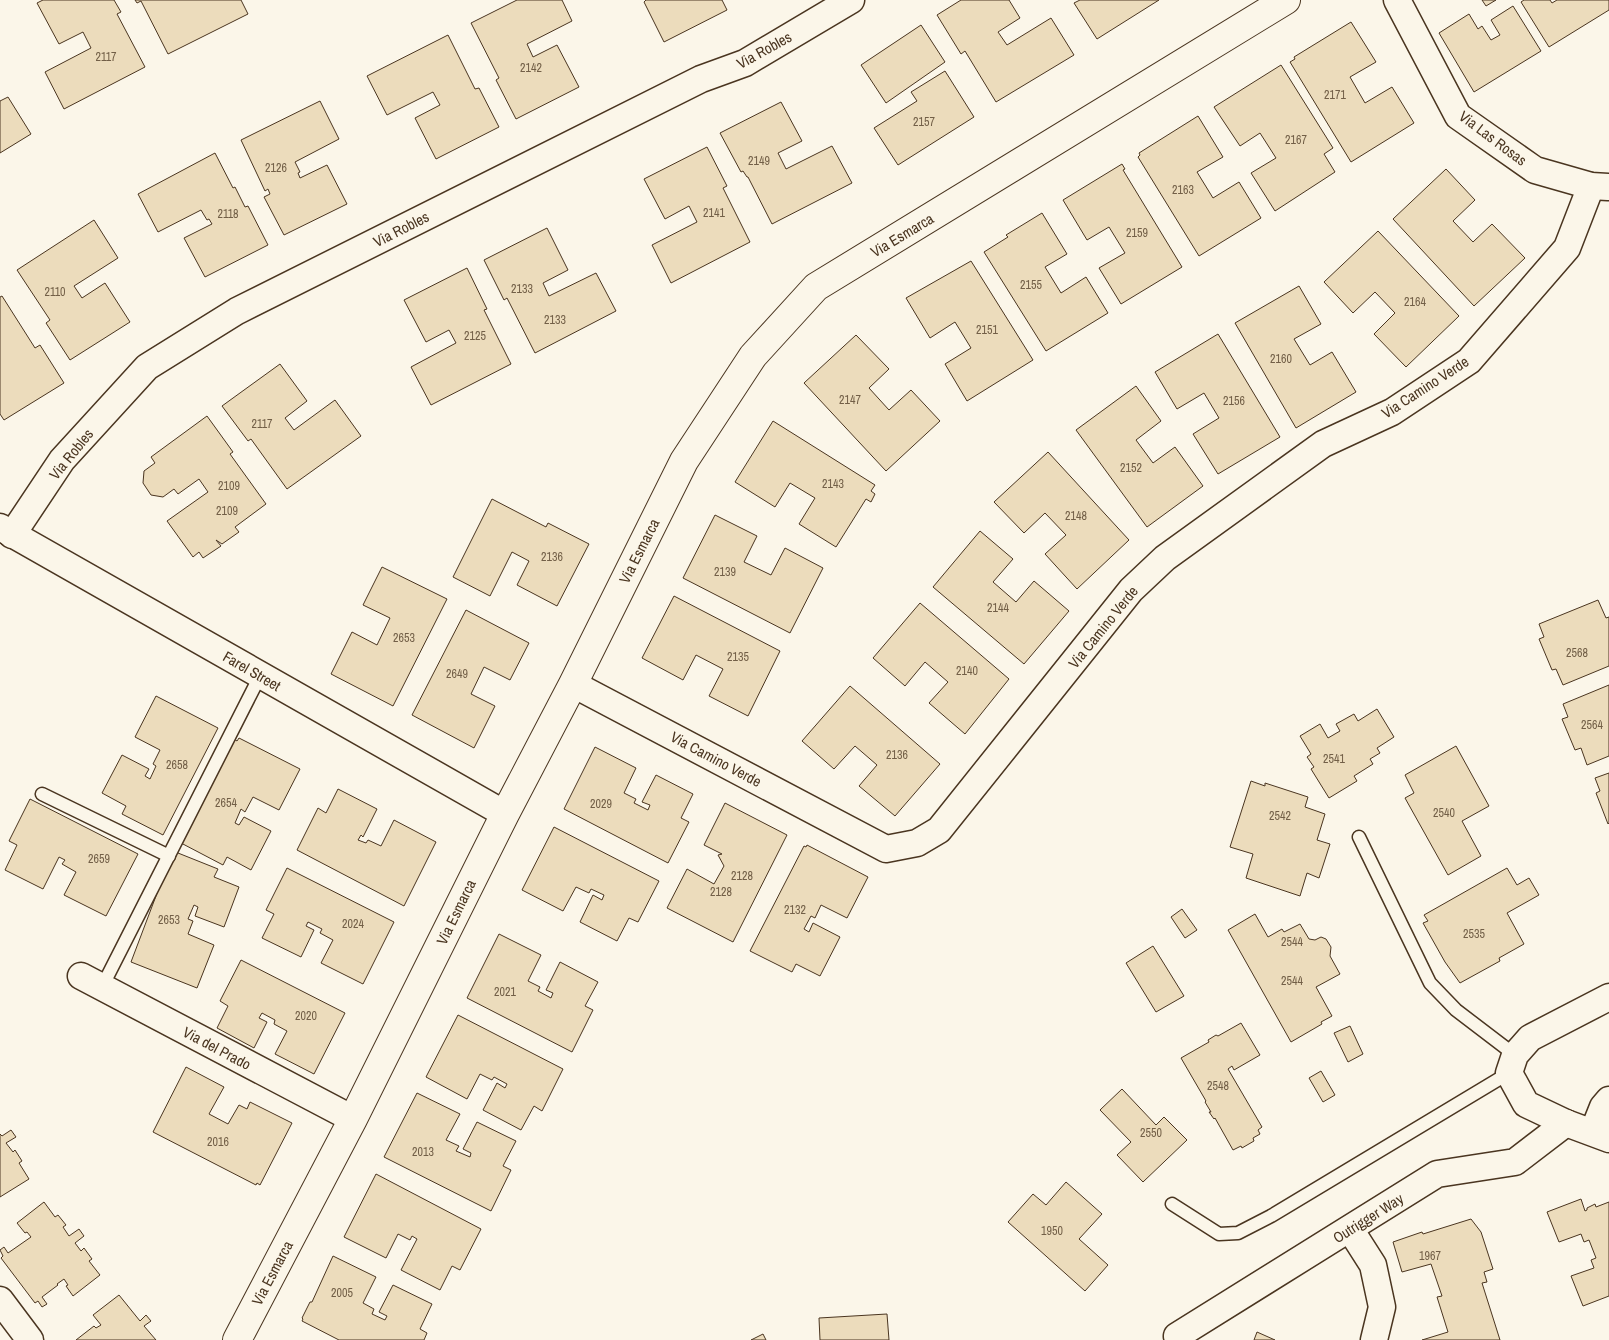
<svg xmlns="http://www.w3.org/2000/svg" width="1609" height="1340" viewBox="0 0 1609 1340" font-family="'Archivo Narrow',sans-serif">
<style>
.building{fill:#ecdcbc;stroke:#4a3520}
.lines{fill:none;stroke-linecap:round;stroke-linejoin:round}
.lane-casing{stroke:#4a3520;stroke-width:15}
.street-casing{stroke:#4a3520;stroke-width:29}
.secondary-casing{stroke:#4a3520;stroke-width:30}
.lane{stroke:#fbf6e9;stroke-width:12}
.street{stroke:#fbf6e9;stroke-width:26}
.secondary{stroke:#fbf6e9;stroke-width:28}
.labels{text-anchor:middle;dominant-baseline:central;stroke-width:4;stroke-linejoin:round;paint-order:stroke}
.number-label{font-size:12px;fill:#725f47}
.street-label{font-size:15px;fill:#4a3520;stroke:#fbf6e9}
</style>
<rect width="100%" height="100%" fill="#fbf6e9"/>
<g class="building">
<polygon points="43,0 114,0 121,12 117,14 145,67 64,109 45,72 91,48 83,32 59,44 37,3"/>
<polygon points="135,0 241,0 248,14 168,54 141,1 137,3"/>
<polygon points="517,0 562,0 572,21 527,44 533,57 557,45 579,87 516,119 496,80 499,78 471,23"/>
<polygon points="646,0 722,0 727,10 664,42 644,2"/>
<polygon points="961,0 1009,0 1020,18 998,32 1007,45 1051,18 1074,55 996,102 965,51 961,54 937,15"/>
<polygon points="1080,0 1159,0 1097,39 1074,3"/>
<polygon points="1482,0 1496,0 1486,6"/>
<polygon points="1524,0 1550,0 1552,3 1557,0 1609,0 1609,10 1549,47 1521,2"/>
<polygon points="1513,6 1541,51 1474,92 1439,33 1469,14 1478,29 1482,26 1491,40 1500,35 1491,20"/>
<polygon points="1351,22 1376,62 1350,77 1365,103 1392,87 1414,123 1351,162 1290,62 1295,59 1294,57"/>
<polygon points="921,25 945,62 886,103 861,65"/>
<polygon points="448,35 475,89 479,88 499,127 436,159 415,118 440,105 433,92 387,115 367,76"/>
<polygon points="1281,65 1333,148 1324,154 1335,172 1275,211 1251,173 1276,158 1260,133 1240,146 1214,107"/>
<polygon points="945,71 974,117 898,165 874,128 917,101 911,92"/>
<polygon points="8,97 31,134 0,153 0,101"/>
<polygon points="320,101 339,139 295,162 300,172 298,173 300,178 327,165 347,204 284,235 264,197 270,194 268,189 265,191 241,140"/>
<polygon points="781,102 802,141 778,153 786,169 832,146 852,183 772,224 748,177 747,177 743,171 741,172 720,133"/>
<polygon points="1198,116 1223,157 1197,172 1213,198 1239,182 1261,218 1199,256 1138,157 1140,155 1139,153"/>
<polygon points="707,147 727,186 723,188 750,242 671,283 652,245 697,222 689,206 665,219 644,179"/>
<polygon points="215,153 233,188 235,187 245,207 248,206 268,245 205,277 184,238 212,224 209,219 207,220 201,210 158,232 138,194"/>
<polygon points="1122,164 1125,169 1123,170 1182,267 1121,304 1099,268 1125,253 1109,227 1087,240 1063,200"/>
<polygon points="1446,169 1475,200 1453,221 1473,242 1492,224 1525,258 1474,306 1393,219"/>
<polygon points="1042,213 1067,254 1045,267 1061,293 1086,277 1108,313 1046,351 984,252 1008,237 1006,235"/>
<polygon points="94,220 118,258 74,286 82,298 105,283 130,322 70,360 46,323 50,320 17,270"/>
<polygon points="547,228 568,270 543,283 549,296 596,273 616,311 535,353 507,298 504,300 484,260"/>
<polygon points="1378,231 1459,316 1406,367 1374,334 1395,313 1375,292 1353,313 1324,282"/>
<polygon points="971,261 1033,360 967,401 945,364 971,348 955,322 930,338 906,298"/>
<polygon points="467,268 487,309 484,310 511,364 431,405 411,367 456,343 449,330 426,342 404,300"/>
<polygon points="1299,286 1321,324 1294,339 1310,365 1332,352 1356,392 1296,428 1235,323"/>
<polygon points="2,296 35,348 40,345 64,383 4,420 0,414 0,297"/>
<polygon points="1218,334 1280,437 1218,474 1193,434 1219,418 1204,393 1177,409 1155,372"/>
<polygon points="856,335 889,369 869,388 889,410 911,390 940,421 886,471 804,383"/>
<polygon points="280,364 307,401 285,418 294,430 335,400 361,436 287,489 251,439 248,441 222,406"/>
<polygon points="1136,386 1161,421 1136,440 1153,463 1175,447 1203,486 1147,527 1076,430"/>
<polygon points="207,416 233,452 230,454 266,504 235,527 239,532 222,544 216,540 221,546 203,558 199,552 193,557 167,521 208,492 199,479 178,494 174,489 163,497 151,495 143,483 144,471 155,463 151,457"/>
<polygon points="773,421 875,485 871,491 875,494 871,502 866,499 836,547 799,524 815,498 790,483 775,507 735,482"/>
<polygon points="1048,452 1129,540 1077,589 1045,554 1066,535 1045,513 1024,533 994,502"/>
<polygon points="492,499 546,527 548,523 589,544 557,606 517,585 529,561 512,552 490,596 453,577"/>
<polygon points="715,515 757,536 744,562 771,575 785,548 823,568 790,633 683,578"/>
<polygon points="980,531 1013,559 993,582 1016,602 1034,581 1069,611 1024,664 933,587"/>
<polygon points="382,567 447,599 393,706 331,674 352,632 377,645 390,618 363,605"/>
<polygon points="674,596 780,651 748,716 709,696 723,669 696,655 683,680 642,658"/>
<polygon points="1598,600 1606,618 1609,617 1609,666 1563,685 1556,669 1552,670 1539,639 1544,637 1539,624"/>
<polygon points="920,603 1009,679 965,734 929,703 948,682 925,662 905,686 873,658"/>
<polygon points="466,610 529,643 510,680 484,667 471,694 495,706 474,748 412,715"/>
<polygon points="1609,685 1609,756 1587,765 1581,748 1575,750 1562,719 1568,717 1563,704"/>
<polygon points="850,686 940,764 895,816 859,786 877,765 855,746 834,769 802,741"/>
<polygon points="156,696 218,728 163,835 122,814 126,806 102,793 122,755 149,769 145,776 150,779 156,766 153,764 160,750 135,737"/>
<polygon points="1377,709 1394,737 1377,748 1380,753 1370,759 1373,764 1354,776 1357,781 1329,798 1311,769 1314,767 1307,757 1311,754 1300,736 1320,724 1328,738 1340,731 1336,724 1354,714 1358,721"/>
<polygon points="239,738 300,769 279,810 253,797 245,812 241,809 235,823 239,825 244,817 271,831 251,870 227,857 223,865 181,843 234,739 237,741"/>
<polygon points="1456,746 1489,806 1462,821 1481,856 1448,875 1405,798 1414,793 1405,775"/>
<polygon points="595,747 636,768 624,793 636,799 634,803 648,810 650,805 642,802 656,775 693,794 681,818 689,822 668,863 564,809"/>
<polygon points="1609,773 1609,823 1608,824 1596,793 1600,791 1595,778"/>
<polygon points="1251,781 1265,786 1265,783 1308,797 1305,807 1325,814 1317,840 1330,844 1319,878 1307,873 1300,896 1246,878 1253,854 1230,847"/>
<polygon points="338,789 377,809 363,837 361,835 358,840 366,843 368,840 381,846 394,820 436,842 404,906 297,850 318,808 326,813"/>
<polygon points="30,799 138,854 106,916 64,895 76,872 62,864 65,860 59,857 43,889 5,870 17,845 9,841"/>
<polygon points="725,803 787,835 733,942 667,908 687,869 714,884 724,866 718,855 722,854 704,845"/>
<polygon points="554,827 659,881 638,922 629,918 617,941 580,922 593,895 602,900 604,895 591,889 589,893 576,887 563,911 522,890"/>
<polygon points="807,845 868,877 847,918 821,905 815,918 811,916 804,929 809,932 813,923 840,937 820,976 796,964 792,972 750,951 804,846 806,847"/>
<polygon points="173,851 218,869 214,877 239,887 224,927 195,916 198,907 194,905 188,919 193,921 188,934 214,945 197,988 131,962"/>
<polygon points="287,868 394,922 363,984 321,963 333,940 320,933 322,929 308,922 306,926 314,930 301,957 262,938 274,914 266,910"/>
<polygon points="1507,868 1517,885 1529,878 1539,895 1507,913 1524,944 1499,958 1500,961 1460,983 1445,962 1423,923 1428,921 1424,915"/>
<polygon points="1182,909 1197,930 1185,938 1171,917"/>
<polygon points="1255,914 1268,937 1282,929 1284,932 1300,924 1309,939 1315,940 1321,937 1326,939 1331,947 1330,956 1340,974 1316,987 1332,1016 1321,1022 1322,1024 1291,1042 1228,930"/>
<polygon points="499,934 541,955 528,981 540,987 538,991 551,998 553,993 546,990 560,962 598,982 585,1006 593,1010 572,1052 467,998"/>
<polygon points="1153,946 1184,996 1156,1012 1126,963"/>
<polygon points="241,960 345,1013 314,1074 275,1054 287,1031 274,1024 275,1020 262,1013 259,1018 267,1022 254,1048 217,1028 228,1006 220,1001"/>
<polygon points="458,1015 563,1069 542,1111 534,1106 521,1130 483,1110 497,1083 505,1088 507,1084 494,1077 492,1080 480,1074 467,1099 426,1077"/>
<polygon points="1241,1023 1260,1055 1234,1070 1232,1066 1228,1069 1262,1127 1258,1130 1260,1134 1253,1138 1254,1141 1242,1148 1241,1146 1233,1150 1215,1118 1214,1119 1209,1112 1211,1112 1205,1102 1206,1101 1181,1058 1209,1042 1208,1040 1216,1035 1218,1036"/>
<polygon points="1350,1026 1363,1054 1348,1062 1334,1033"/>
<polygon points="186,1067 224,1087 209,1114 228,1124 239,1105 247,1109 250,1102 292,1123 260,1185 257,1183 256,1185 153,1132"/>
<polygon points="1321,1071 1335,1095 1323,1102 1309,1078"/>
<polygon points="1122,1089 1156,1125 1164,1117 1187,1140 1143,1182 1117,1155 1131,1142 1100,1110"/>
<polygon points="417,1093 460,1114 446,1140 459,1146 456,1151 470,1157 471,1153 463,1149 477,1122 516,1141 503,1166 511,1170 491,1211 384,1157"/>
<polygon points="11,1130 16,1137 6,1143 13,1152 15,1150 22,1161 19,1163 29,1179 0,1197 0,1134 2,1136"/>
<polygon points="376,1174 481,1229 460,1270 452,1266 440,1290 401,1270 417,1239 412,1236 410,1240 398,1234 386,1258 344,1237"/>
<polygon points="1066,1182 1102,1214 1079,1239 1108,1265 1085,1291 1008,1222 1033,1194 1046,1205"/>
<polygon points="1581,1199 1585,1211 1587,1210 1587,1208 1595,1204 1596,1207 1609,1202 1609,1296 1583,1306 1571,1276 1594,1268 1591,1260 1596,1258 1589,1240 1584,1242 1581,1234 1559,1242 1547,1212"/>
<polygon points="44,1202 55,1217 58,1215 66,1225 63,1227 69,1236 79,1229 84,1236 75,1243 81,1251 84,1248 92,1259 89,1261 100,1275 73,1296 66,1286 68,1285 64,1279 57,1284 58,1285 42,1297 47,1304 42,1307 38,1301 35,1303 1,1258 3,1256 0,1250 4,1247 8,1253 31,1237 27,1232 25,1233 17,1223"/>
<polygon points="1471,1219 1481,1232 1493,1269 1484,1272 1487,1282 1482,1283 1500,1340 1422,1340 1448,1332 1437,1297 1442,1296 1431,1264 1402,1272 1393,1242 1422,1232 1423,1234"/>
<polygon points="333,1256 376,1277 363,1303 374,1309 372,1314 385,1320 387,1316 379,1312 393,1285 432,1304 420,1329 427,1333 424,1340 339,1340 302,1321 303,1319 302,1318 310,1302 312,1302"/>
<polygon points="119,1295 140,1321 146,1315 151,1321 144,1326 156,1340 76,1340 94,1326 96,1328 101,1325 93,1315"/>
<polygon points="887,1314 889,1340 820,1340 819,1318"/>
<polygon points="1257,1332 1275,1340 1254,1340"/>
<polygon points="763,1334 766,1340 751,1340"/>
</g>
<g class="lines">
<defs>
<g id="lane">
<polyline points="42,794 169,856"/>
<polyline points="1359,837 1430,983 1456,1010 1515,1055"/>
<polyline points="102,987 260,676"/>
<polyline points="1172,1204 1219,1234 1238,1233 1271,1216 1509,1073"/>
</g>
<g id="street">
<polyline points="1397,0 1458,116 1535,170 1591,186 1608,187"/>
<polyline points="0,527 505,814"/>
<polyline points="12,535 62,460 147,367 237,311 701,79 745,63 851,0"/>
<polyline points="573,684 886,849 917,843 939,830 1131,590 1165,558 1323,444 1392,412 1469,361 1567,248 1591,186"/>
<polyline points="81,976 353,1119"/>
<polyline points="1609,997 1530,1038 1515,1055 1509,1073 1526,1104 1566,1123 1609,1139"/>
<polyline points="1593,1132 1603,1107 1609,1100"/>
<polyline points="1350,1229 1373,1265 1382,1307 1374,1340"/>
<polyline points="0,1300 30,1340"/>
<polyline points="1177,1336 1437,1174 1515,1162 1566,1123"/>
</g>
<polyline id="secondary" points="237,1340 353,1119 505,814 573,684 684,461 753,356 816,287 1286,0"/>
</defs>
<use href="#lane" class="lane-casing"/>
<use href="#street" class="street-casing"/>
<use href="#secondary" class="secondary-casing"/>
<use href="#lane" class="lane"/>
<use href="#street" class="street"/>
<use href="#secondary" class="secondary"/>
</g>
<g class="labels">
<g class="number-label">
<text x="106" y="57">2117</text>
<text x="531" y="68">2142</text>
<text x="1335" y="95">2171</text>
<text x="924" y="122">2157</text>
<text x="1296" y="140">2167</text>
<text x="759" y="161">2149</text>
<text x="276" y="168">2126</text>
<text x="1183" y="190">2163</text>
<text x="714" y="213">2141</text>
<text x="228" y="214">2118</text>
<text x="1137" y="233">2159</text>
<text x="1031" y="285">2155</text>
<text x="522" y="289">2133</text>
<text x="55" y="292">2110</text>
<text x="1415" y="302">2164</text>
<text x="555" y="320">2133</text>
<text x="987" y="330">2151</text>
<text x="475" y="336">2125</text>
<text x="1281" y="359">2160</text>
<text x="850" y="400">2147</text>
<text x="1234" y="401">2156</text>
<text x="262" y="424">2117</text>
<text x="1131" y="468">2152</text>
<text x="833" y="484">2143</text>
<text x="229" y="486">2109</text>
<text x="227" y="511">2109</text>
<text x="1076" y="516">2148</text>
<text x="552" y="557">2136</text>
<text x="725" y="572">2139</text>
<text x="998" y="608">2144</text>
<text x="404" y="638">2653</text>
<text x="1577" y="653">2568</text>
<text x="738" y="657">2135</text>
<text x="967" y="671">2140</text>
<text x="457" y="674">2649</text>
<text x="1592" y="725">2564</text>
<text x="897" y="755">2136</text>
<text x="1334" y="759">2541</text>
<text x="177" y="765">2658</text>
<text x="226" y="803">2654</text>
<text x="601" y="804">2029</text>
<text x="1444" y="813">2540</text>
<text x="1280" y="816">2542</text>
<text x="99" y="859">2659</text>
<text x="742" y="876">2128</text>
<text x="721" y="892">2128</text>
<text x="795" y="910">2132</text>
<text x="169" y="920">2653</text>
<text x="353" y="924">2024</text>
<text x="1474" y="934">2535</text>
<text x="1292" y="942">2544</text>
<text x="1292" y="981">2544</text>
<text x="505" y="992">2021</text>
<text x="306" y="1016">2020</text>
<text x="1218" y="1086">2548</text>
<text x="1151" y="1133">2550</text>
<text x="218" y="1142">2016</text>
<text x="423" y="1152">2013</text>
<text x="1052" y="1231">1950</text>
<text x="1430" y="1256">1967</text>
<text x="342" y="1293">2005</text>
</g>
<g class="street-label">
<text transform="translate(764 50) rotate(-29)">Via Robles</text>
<text transform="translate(1493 138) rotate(37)">Via Las Rosas</text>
<text transform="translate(401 229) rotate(-27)">Via Robles</text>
<text transform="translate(902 235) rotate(-31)">Via Esmarca</text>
<text transform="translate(1425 387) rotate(-33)">Via Camino Verde</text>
<text transform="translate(71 454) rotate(-51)">Via Robles</text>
<text transform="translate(639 551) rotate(-63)">Via Esmarca</text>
<text transform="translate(1103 627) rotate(-51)">Via Camino Verde</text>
<text transform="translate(252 671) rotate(30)">Farel Street</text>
<text transform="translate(716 759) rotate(28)">Via Camino Verde</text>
<text transform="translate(456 912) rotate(-64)">Via Esmarca</text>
<text transform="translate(217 1048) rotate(28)">Via del Prado</text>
<text transform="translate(1368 1218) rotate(-32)">Outrigger Way</text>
<text transform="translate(272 1273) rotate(-62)">Via Esmarca</text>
</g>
</g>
</svg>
